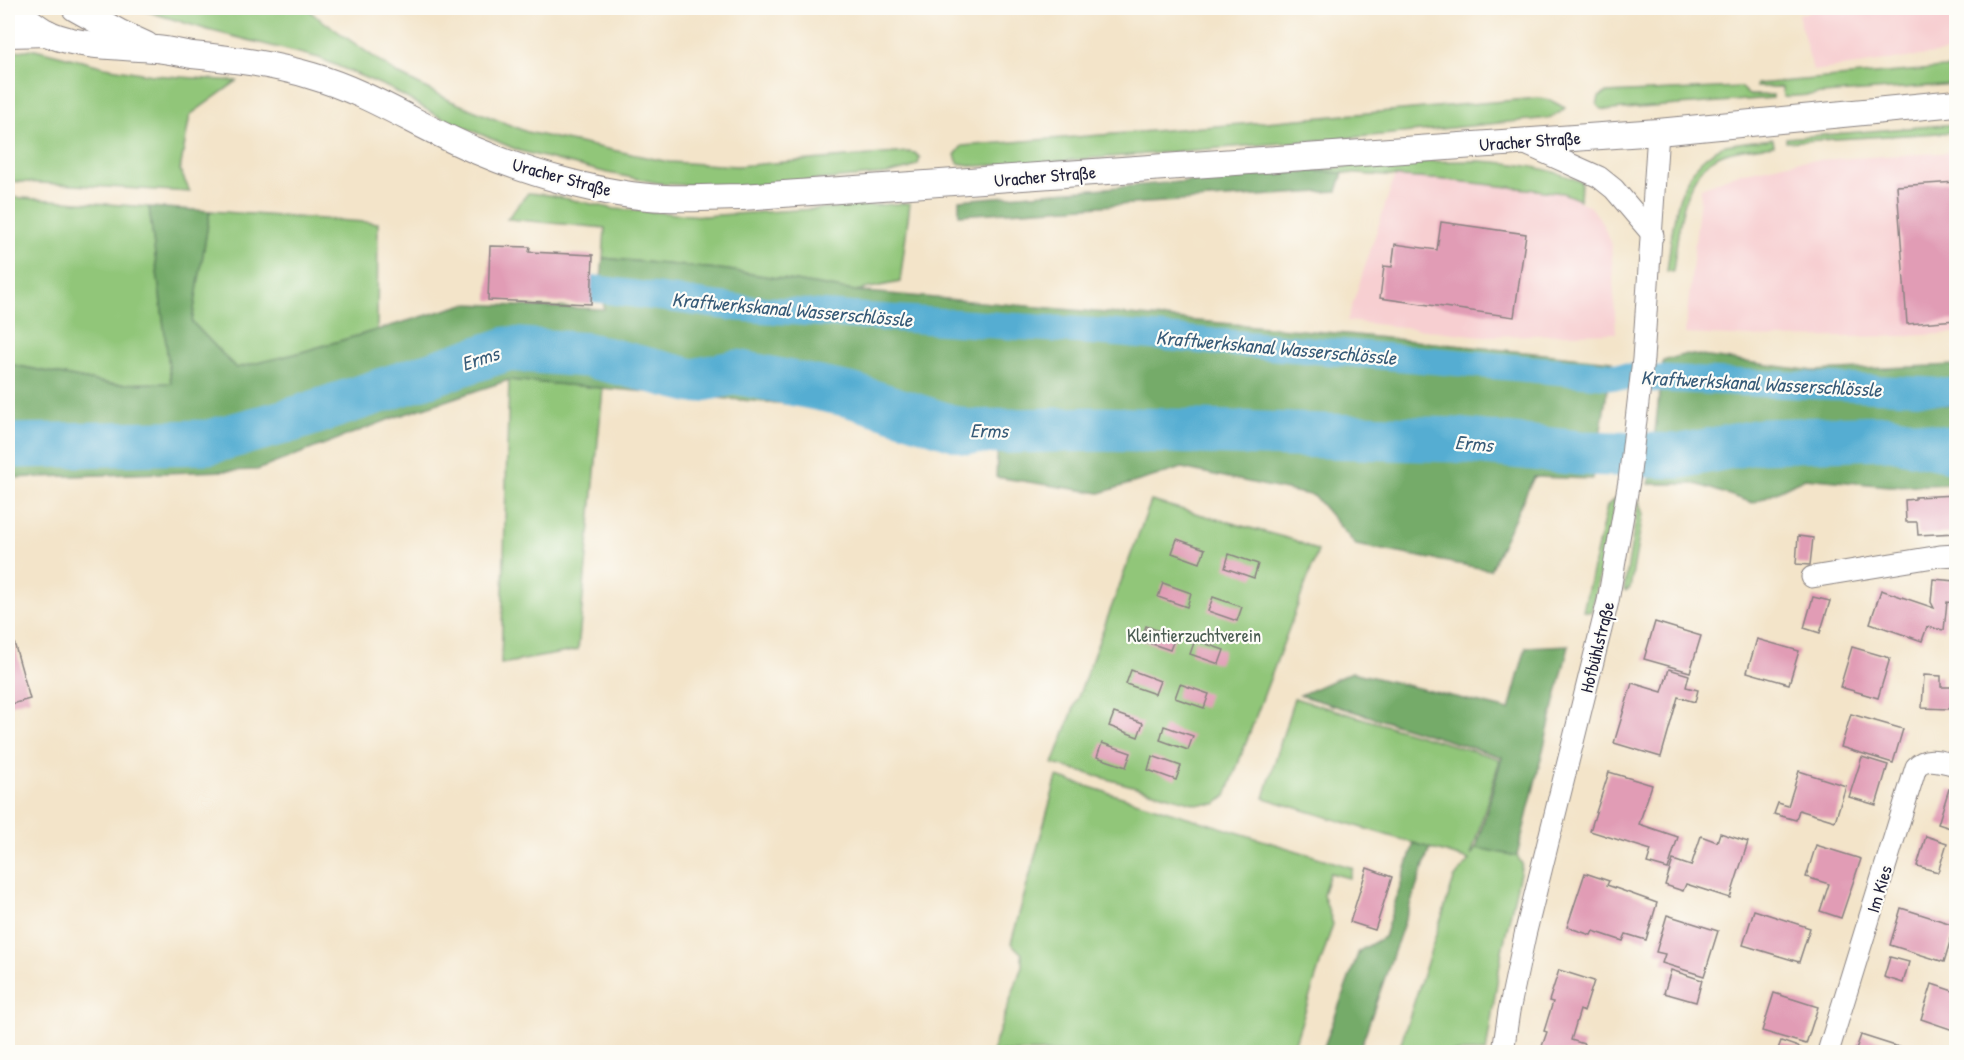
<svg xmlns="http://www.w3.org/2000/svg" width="1964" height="1060" viewBox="0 0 1964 1060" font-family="'Patrick Hand',sans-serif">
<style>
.built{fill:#f7cfd1}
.green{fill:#91c679;stroke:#5a745a;stroke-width:1.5}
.forest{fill:#74ab69;stroke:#4b6652;stroke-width:1.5}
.water{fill:#55add2;stroke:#3c6886;stroke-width:1.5}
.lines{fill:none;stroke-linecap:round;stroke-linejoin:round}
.canal{stroke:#55add2;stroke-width:27}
.river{stroke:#55add2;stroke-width:45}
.building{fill:#e19cb5}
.minor-casing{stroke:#8a8382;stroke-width:23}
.tertiary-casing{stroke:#8a8382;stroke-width:28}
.minor{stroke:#fff;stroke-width:21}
.tertiary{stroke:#fff;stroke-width:26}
.labels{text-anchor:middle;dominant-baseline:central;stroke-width:4.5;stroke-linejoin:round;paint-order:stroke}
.street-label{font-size:18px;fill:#22223b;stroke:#fdfcf7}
.park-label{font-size:18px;fill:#495b51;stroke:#fdfcf7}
.water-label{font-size:20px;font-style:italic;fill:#365a77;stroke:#fdfcf7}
</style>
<rect width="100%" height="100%" fill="#fdfcf7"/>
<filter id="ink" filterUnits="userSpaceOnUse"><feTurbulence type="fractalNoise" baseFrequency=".0167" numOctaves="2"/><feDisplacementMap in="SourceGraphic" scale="12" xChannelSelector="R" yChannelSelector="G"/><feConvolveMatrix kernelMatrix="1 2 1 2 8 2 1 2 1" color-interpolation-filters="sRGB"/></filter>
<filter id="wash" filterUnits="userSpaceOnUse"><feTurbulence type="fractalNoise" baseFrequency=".008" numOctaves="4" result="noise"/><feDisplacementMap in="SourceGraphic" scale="24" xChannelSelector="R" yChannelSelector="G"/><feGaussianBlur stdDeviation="1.35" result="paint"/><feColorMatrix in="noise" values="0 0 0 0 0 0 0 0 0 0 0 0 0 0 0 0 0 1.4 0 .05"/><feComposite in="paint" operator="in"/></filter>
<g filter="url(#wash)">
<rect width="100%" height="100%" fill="#f3e4c9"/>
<g class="built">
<polygon points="1829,8 1956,8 1956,51 1813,71 1798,14"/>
<polygon points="1956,152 1956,333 1908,336 1777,338 1685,334 1701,188 1736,174 1799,161"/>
<polygon points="1395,175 1563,193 1590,206 1600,219 1611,242 1616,333 1482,336 1347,321"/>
</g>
<g class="green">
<polygon points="136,8 308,8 313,14 398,74 451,101 527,132 669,162 737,166 908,152 915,153 920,158 918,164 911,168 887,174 736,187 664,184 608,173 520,151 438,116 389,88 319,58 208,30"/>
<polygon points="35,49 105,67 153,75 237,81 190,115 180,170 190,192 8,181 8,52"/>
<polygon points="1956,67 1956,84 1783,97 1782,87 1756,87 1756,84"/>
<polygon points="1740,87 1749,95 1773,95 1773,98 1611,110 1601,109 1597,105 1599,97 1606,93"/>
<polygon points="1538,98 1550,100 1565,108 1559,113 1549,118 1382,135 1036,163 975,166 958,163 955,155 962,146 1254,123"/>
<polygon points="1956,124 1956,132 1786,142 1786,138"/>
<path d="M1773 139 1774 145C1757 147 1739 148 1723 154 1681 169 1678 234 1673 272L1667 271C1673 230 1673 179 1711 153 1714 151 1718 148 1722 146 1738 142 1757 141 1773 139Z"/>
<path d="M1479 161C1514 163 1549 167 1581 182L1580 200 1563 193 1447 180 1312 171 1382 162Z"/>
<polygon points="528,193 549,195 615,209 703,216 910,203 900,282 855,291 728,270 603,258 605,228 507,219"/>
<polygon points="8,197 149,207 171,383 110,384 8,364"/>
<polygon points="210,211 378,223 377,330 295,354 236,368 192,322"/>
<polygon points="509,380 603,388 578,650 501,664"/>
<polygon points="1617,496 1591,612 1583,611 1607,506"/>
<polygon points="1639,500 1643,514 1630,588 1625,591 1624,590"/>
<polygon points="1151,501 1294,540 1318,551 1226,796 1216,804 1197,804 1053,764"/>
<polygon points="1294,698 1500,759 1471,856 1476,848 1517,856 1522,864 1502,951 1486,1052 1398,1052 1454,879 1469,860 1264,798"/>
<polygon points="1057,777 1353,868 1350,878 1330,873 1323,894 1333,924 1292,1052 992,1052 1022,966 1022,954 1011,943"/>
</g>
<g class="forest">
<polygon points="1312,171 1343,173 1337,191 959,215 959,200"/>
<polygon points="149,207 210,211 192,322 236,368 295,354 465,304 604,309 601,279 603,258 728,270 855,291 1346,334 1612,361 1593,479 1534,477 1490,570 1356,545 1314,496 1182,468 1100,493 996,477 998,442 869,411 509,380 393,418 257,470 8,478 8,364 110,384 171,383"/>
<polygon points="1686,354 1814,371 1956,365 1956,381 1920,380 1915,401 1956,406 1956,484 1889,486 1805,478 1753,503 1696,484 1649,484 1663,361"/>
<polygon points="1569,645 1517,856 1476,848 1502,757 1300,695 1352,672 1509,710 1526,647"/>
<polygon points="1414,843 1430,848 1359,1052 1322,1052 1359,951 1384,937"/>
</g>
<polygon class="water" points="1920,379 1956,381 1956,406 1914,401"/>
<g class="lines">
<polyline class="canal" points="597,289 739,308 1100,332 1636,378 1956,392"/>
<polyline class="river" points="8,446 209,442 295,419 507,349 588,355 693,381 737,372 850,395 967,432 1104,429 1456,440 1580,453 1680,456 1760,441 1886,437 1956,451"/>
</g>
<g id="blocks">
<g class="building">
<polygon points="1956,182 1956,320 1907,324 1897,186"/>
<polygon points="1441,222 1526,234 1514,317 1380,298 1384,266 1392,267 1395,244 1437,250"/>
<polygon points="490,246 530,247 529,252 593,255 591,304 488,300"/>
<polygon points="1956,495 1956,533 1918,535 1917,522 1906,522 1905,500 1915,499 1915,497"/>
<polygon points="1798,536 1813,538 1810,565 1796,564"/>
<polygon points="1177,539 1205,549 1200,563 1172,553"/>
<polygon points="1229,554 1258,564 1254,578 1225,568"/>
<polygon points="1933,579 1956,581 1956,603 1947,602 1944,630 1927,627 1922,641 1870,623 1881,590 1934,608 1931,602"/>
<polygon points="1163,583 1191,593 1187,607 1158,597"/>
<polygon points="1213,597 1242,607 1237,621 1208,611"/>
<polygon points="1813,597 1830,601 1820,633 1804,628"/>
<polygon points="8,621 30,699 8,705"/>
<polygon points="1655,622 1701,636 1690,672 1644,659"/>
<polygon points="1146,626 1175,637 1170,650 1141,640"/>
<polygon points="1757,639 1799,651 1789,684 1747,672"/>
<polygon points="1195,640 1224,650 1219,664 1190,654"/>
<polygon points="1852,647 1890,658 1878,698 1840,687"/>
<polygon points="1669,669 1689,675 1686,687 1698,690 1695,702 1678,697 1661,757 1614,743 1632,683 1662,692"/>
<polygon points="1131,670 1160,681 1155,694 1126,684"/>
<polygon points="1924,675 1941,676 1941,687 1952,687 1950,709 1922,708"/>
<polygon points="1180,684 1209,694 1204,708 1175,698"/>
<polygon points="1114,713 1143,723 1138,737 1109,726"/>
<polygon points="1851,714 1903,729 1893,763 1841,747"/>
<polygon points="1164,726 1193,736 1188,750 1160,740"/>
<polygon points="1102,743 1131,753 1126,767 1097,757"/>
<polygon points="1152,756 1181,766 1176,780 1148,770"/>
<polygon points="1862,757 1888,765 1876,805 1849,797"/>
<polygon points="1799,771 1846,786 1835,821 1799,810 1796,820 1774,814 1778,803 1788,806"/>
<polygon points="1609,772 1652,785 1639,824 1678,837 1668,869 1647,863 1651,850 1590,831"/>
<polygon points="1949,789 1956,791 1956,830 1938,824"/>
<polygon points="1720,833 1748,842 1730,898 1686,884 1683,891 1665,885 1673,860 1691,866 1701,836 1717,842"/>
<polygon points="1926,836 1947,843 1938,872 1917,866"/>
<polygon points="1816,845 1861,859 1841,918 1820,911 1829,884 1806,877"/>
<polygon points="1367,868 1392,877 1375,930 1350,922"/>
<polygon points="1585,873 1609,881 1607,885 1657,903 1646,940 1626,934 1623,941 1593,931 1591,935 1567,927"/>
<polygon points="1901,908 1955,925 1944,962 1890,945"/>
<polygon points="1754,910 1810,928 1799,962 1743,945"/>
<polygon points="1667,915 1718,931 1704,976 1662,963 1665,954 1656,952"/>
<polygon points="1890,957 1909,962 1903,983 1884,977"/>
<polygon points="1559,970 1594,981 1584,1012 1580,1010 1571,1040 1584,1044 1582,1052 1540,1052 1547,1032 1544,1031 1553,1002 1549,1001"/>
<polygon points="1671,970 1702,980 1696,1002 1664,993"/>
<polygon points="1932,984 1956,992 1956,1031 1921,1019"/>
<polygon points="1774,993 1818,1007 1806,1044 1762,1031"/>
<polygon points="1861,1035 1908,1050 1907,1052 1855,1052"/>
<polygon points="1781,1041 1801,1048 1800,1052 1777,1052"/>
</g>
</g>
</g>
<g filter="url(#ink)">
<use href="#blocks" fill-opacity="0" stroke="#8a8382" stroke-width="1.5"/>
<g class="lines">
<defs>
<g id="minor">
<polyline points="1521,142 1599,177 1614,189 1653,235"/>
<polyline points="1812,577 1940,556 1956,555"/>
<polyline points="1503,1052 1509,1011 1525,935 1608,601 1629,481 1643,359 1658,132"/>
<path d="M1828 1052 1916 767C1927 755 1942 762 1956 765"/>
</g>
<g id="tertiary">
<path d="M12 8C24 16 36 28 49 34 83 48 121 46 156 49 168 50 180 53 192 55 232 59 273 64 312 76 371 93 421 128 477 151 531 174 606 196 665 198 690 199 716 197 742 197L1658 132 1956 103"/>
<polyline points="75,8 120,33 146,45"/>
<polyline points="8,34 48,33"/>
</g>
</defs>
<use href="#minor" class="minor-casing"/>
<use href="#tertiary" class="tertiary-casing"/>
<use href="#minor" class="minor"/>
<use href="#tertiary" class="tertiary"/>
</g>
</g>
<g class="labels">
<g class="street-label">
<text transform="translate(1530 141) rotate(-4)">Uracher Straße</text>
<text transform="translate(1045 176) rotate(-5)">Uracher Straße</text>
<text transform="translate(562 177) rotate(15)">Uracher Straße</text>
<text transform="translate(1597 647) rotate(-76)">Hofbühlstraße</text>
<text transform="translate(1879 889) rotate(-73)">Im Kies</text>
</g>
<g class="park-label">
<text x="1194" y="635">Kleintierzuchtverein</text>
</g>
<g class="water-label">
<text transform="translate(792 309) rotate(5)">Kraftwerkskanal Wasserschlössle</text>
<text transform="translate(1276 347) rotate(5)">Kraftwerkskanal Wasserschlössle</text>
<text transform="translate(480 358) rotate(-18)">Erms</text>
<text transform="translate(1761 383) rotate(3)">Kraftwerkskanal Wasserschlössle</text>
<text transform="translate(989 430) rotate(1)">Erms</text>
<text transform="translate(1474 443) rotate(5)">Erms</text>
</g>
</g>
<rect width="1964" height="1060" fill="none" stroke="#fdfcf7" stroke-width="30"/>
</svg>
